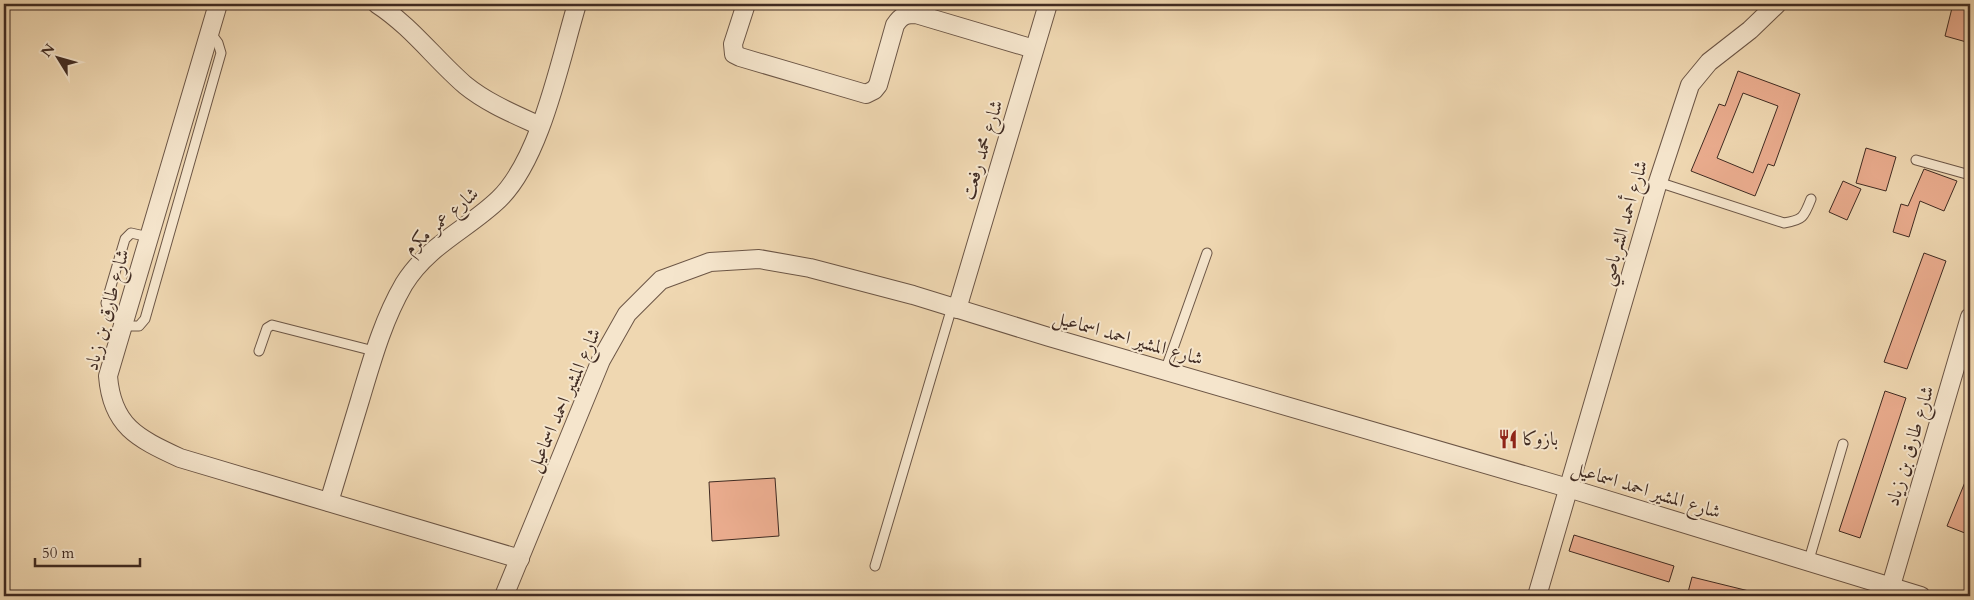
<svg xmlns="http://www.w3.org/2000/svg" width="1974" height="600" viewBox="0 0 1974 600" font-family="Cardo,Amiri,serif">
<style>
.building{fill:#eaac8e;stroke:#402b22;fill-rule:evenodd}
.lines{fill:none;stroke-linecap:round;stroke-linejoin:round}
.service-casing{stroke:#6c5646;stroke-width:11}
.minor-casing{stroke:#6c5646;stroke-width:20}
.service{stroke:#f5e5cc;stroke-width:9}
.minor{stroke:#f5e5cc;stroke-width:18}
.labels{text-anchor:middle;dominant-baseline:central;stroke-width:4;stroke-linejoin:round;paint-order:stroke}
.street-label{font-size:19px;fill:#402b22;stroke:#f5e5cc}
.poi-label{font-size:19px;fill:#402b22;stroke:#f5e5cc;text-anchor:start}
</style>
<rect width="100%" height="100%" fill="#efd7b1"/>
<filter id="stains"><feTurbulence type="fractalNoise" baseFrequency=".004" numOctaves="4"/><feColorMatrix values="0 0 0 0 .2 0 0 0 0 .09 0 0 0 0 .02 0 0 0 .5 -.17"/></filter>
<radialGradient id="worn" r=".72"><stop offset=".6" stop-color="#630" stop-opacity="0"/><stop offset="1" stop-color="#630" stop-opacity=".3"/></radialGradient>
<g class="building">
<polygon points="1953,4 1970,4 1970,43 1945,36"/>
<path d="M1738 71 1800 94 1774 166 1768 164 1755 196 1691 171 1719 104 1725 106ZM1743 93 1778 106 1753 173 1717 158Z"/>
<polygon points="1866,148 1896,157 1886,191 1856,183"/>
<polygon points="1924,169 1957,181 1944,211 1920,201 1909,237 1893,232 1901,204 1908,206"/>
<polygon points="1843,181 1861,189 1847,220 1829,212"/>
<polygon points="1924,253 1946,261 1907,369 1884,362"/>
<polygon points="1885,391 1906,398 1860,538 1839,531"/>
<polygon points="1970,470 1970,535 1947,526"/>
<polygon points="775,478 779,536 712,541 709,482"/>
<polygon points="1574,535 1674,566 1669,582 1569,551"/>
<polygon points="1692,577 1753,592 1753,596 1687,596"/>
</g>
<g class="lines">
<defs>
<g id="service">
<polyline points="1916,160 1970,175"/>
<path d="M1658 182 1784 223C1803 220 1804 217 1811 199"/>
<polyline points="149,237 131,233 125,239 106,303 109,312 124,326 139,326 145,319 221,53 218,43 210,32"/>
<polyline points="259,351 267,328 272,325 374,351"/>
<polyline points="1165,371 1207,253"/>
<polyline points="1808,563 1843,444"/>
<polyline points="875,566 952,307"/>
</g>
<g id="minor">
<path d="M218 4 108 376C112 426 137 438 180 458L520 559"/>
<path d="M377 4C411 26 435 59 465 85 487 103 514 114 540 126"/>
<path d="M746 4 733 44 734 54 740 57 866 94 874 90 878 85 895 25C901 16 905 14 916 14L1034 49"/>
<polyline points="957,309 1048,4"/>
<path d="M329 502C339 468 350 434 360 400 372 360 383 320 404 284 428 245 468 229 499 199 541 158 560 60 577 4"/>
<polyline points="504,596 601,360 627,314 661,280 710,262 759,259 810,268 913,295 1049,337 1568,488 1921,596"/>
<polyline points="1537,596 1658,182 1690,85 1709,62 1750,30 1777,4"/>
<polyline points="1888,596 1970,317"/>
</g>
</defs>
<use href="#service" class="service-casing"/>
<use href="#minor" class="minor-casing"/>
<use href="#service" class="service"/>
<use href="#minor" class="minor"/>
</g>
<defs>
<symbol id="restaurant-bare" viewBox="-9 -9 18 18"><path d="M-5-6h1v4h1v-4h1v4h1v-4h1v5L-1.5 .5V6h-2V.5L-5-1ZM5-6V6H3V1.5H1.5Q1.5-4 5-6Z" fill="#8f2418" stroke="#f5e5cc" stroke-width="2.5" paint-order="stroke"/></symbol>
</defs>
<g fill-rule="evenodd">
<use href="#restaurant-bare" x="1494" y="425" width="28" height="28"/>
</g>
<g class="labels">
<g class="street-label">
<text transform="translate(982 150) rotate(-73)">شارع محمد رفعت</text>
<text transform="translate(441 221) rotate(-41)">شارع عمر مكرم</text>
<text transform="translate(1624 223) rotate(-74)">شارع أحمد الشرباصي</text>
<text transform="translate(107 310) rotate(-75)">شارع طارق بن زياد</text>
<text transform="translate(1128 338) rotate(16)">شارع المشير احمد اسماعيل</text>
<text transform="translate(564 400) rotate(-66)">شارع المشير احمد اسماعيل</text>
<text transform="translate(1910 446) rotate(-73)">شارع طارق بن زياد</text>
<text transform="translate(1646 490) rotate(17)">شارع المشير احمد اسماعيل</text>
</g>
<g class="poi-label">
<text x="1523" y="439">بازوكا</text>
</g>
</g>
<rect width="1974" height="600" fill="none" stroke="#efd7b1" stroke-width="20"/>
<rect x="5" y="5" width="1964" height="590" fill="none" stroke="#402b22" stroke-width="2.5"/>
<rect x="10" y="10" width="1954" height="580" fill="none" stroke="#402b22"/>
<g transform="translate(58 58) rotate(307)" stroke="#f5e5cc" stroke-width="4" paint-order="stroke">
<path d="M0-4L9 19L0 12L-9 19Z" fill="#402b22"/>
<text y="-8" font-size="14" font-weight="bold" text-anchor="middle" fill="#402b22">N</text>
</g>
<path d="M35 558v8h105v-8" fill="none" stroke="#402b22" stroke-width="2.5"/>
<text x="42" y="558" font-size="15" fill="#402b22" stroke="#f5e5cc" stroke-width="4" paint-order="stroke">50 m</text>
<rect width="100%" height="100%" filter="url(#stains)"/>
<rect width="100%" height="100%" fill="url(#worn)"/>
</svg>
